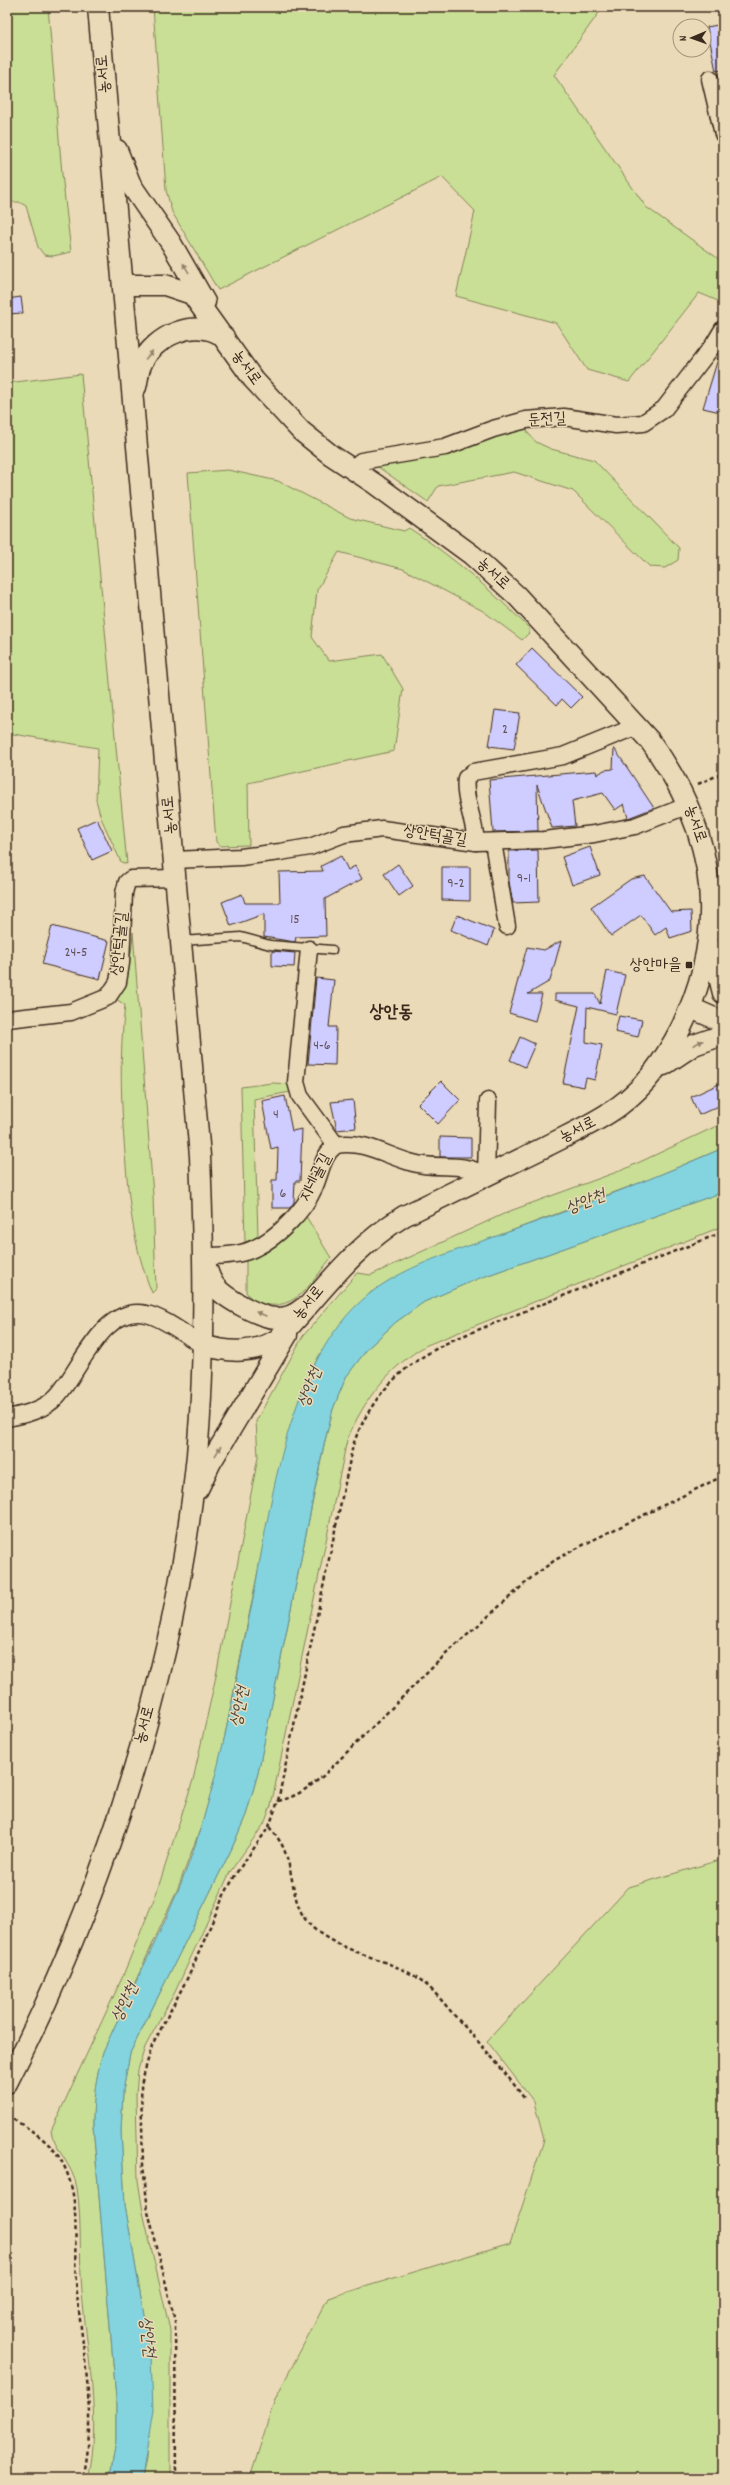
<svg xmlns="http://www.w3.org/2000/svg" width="730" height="2485" viewBox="0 0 730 2485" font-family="Dekko,'Poor Story',sans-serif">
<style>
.green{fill:#c9df95;stroke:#82845a}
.water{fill:#84d4df;stroke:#679092}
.building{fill:#cfccff;stroke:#3b2a1e}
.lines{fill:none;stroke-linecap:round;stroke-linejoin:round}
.service-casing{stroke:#3b2a1e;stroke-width:11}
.minor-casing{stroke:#3b2a1e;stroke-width:19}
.tertiary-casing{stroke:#3b2a1e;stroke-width:23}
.path{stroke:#3b2a1e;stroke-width:2.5;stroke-dasharray:4 3;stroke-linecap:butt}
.service{stroke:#ebdab7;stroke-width:8}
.minor{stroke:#ebdab7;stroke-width:16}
.tertiary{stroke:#ebdab7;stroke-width:20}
.oneway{fill:#93826a}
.poi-dot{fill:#3b2a1e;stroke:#ebdab7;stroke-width:1.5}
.labels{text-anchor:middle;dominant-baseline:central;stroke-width:3;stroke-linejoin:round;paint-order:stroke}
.number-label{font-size:14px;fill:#605256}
.street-label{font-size:16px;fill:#3b2a1e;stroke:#ebdab7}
.poi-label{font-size:16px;fill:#3b2a1e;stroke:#ebdab7;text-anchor:end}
.water-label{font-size:17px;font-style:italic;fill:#46443b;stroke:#ebdab7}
.quarter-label{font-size:18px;font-weight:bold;fill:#3b2a1e;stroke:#ebdab7}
</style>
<rect width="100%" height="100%" fill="#ebdab7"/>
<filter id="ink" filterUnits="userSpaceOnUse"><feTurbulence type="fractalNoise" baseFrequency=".025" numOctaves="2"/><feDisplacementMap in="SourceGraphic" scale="8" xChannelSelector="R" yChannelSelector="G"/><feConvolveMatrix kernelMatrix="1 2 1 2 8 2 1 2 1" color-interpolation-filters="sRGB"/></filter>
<g filter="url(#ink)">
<g class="green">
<polygon points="7,7 48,7 62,174 71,252 53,256 44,255 38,247 26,206 19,202 7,202"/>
<polygon points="153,7 603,7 554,75 646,207 723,262 723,303 699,293 629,382 587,370 556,323 456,296 475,211 442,177 218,290 172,212 166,190"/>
<polygon points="81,374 127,864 121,862 101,818 96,800 98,748 7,733 7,383"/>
<polygon points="526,425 528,433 536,442 551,449 594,460 679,548 678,560 665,568 650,567 573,491 514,472 438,486 428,502 378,467 380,463"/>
<path d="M228 470 278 481 350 518 404 531 409 528C453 557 491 590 529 628V633L522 640 483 611 403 569 339 552 317 590 312 637 329 661 382 654 403 689 394 751 248 783 249 845 220 846 216 842 188 473Z"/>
<path d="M133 932 153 1195 156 1289 152 1293C133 1246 129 1203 125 1154 121 1104 119 1055 125 1005L116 999C127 977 132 956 133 932Z"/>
<polygon points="272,1083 290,1084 290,1092 254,1099 258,1237 245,1242 241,1087"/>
<path d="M723 1123V1148L650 1179 433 1260 392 1279 370 1293 321 1352 303 1387 287 1440 270 1511 220 1760 202 1824 176 1893 103 2052C96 2077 93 2099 93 2125L116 2397V2441L110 2478H88C102 2424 86 2347 82 2291 79 2257 82 2222 77 2188 73 2165 54 2149 51 2131L122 1978 156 1894 193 1780 216 1676 258 1457 256 1421 303 1336 357 1273 371 1275 510 1211 625 1169Z"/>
<path d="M723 1192V1226L427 1345C389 1367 364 1399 347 1440L271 1806 264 1824 230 1872 175 1992 145 2047 138 2070 136 2095 138 2180 143 2212 170 2330V2478H142L146 2459 151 2356 125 2205 121 2131 123 2091 130 2053 232 1848 246 1815 258 1773 324 1445 333 1409 346 1377 368 1348 396 1322 424 1302 477 1279Z"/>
<path d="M304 1213 331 1258C315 1277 299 1308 269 1305 259 1304 252 1301 246 1292V1261L261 1254Z"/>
<polygon points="723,1859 723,2478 250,2478 275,2399 328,2298 510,2243 544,2140 534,2102 487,2041 629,1887"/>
</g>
<path class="water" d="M723 1148V1192L477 1279 424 1302 396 1322 368 1348 346 1377 333 1409 324 1444 258 1773 246 1815 232 1848 130 2053 123 2091 121 2131 125 2205 151 2356 153 2410 142 2478H110L116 2441V2397L93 2125C93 2099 96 2077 103 2052 137 1976 180 1901 203 1820 225 1747 238 1672 253 1598 272 1500 287 1362 368 1295 407 1263 474 1245 522 1227 590 1203 657 1177 723 1148Z"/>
<g class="building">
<polygon points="723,24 723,70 716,71 707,27"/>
<polygon points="21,297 23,313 7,314 7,299"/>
<polygon points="720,352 723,353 723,398 720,412 703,408"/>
<polygon points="532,648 582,697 571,708 562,699 557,705 516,665"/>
<polygon points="495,710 520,713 514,749 489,746"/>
<polygon points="614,748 654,808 628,818 624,804 615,810 603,793 572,801 575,826 552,828 537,785 538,831 493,832 489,780 596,771 597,775 604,770 613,769"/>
<polygon points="97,819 112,851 92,860 77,828"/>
<polygon points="590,847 600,875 572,885 562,857"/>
<polygon points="538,850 539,902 513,903 509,882 509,851"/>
<polygon points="341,856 348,870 355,866 362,879 325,899 326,936 296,937 295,942 264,937 264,914 231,926 222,902 242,894 245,903 280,903 279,872 323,871 321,866"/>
<polygon points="398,864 413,886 399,896 384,874"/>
<polygon points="442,867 470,867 470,901 442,900"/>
<polygon points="645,876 671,912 691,911 692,931 670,938 666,927 655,935 641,915 611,936 591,907 631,879"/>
<polygon points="457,915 494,930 488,946 451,930"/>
<polygon points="52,926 109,941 100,979 42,964"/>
<polygon points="561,941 550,981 528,994 542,994 535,1021 509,1013 527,947 544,950"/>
<polygon points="272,951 295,953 294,967 272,966"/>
<polygon points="607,971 625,975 616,1014 587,1007 586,1042 602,1045 595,1080 586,1078 584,1087 563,1083 579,1006 555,1000 555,994 595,994 600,1004"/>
<polygon points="316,978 334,980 329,1027 336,1027 335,1065 308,1064"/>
<polygon points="619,1016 642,1020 638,1037 615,1032"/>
<polygon points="520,1037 535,1044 525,1067 510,1060"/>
<polygon points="441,1081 460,1100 438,1124 418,1104"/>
<polygon points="723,1082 723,1104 699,1115 691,1097"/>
<polygon points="285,1096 292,1131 302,1129 300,1181 295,1181 294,1202 290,1208 272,1208 272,1180 277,1180 278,1147 271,1149 262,1101"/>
<polygon points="353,1100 356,1128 337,1130 331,1102"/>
<polygon points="440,1137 471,1138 471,1157 440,1157"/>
</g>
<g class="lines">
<defs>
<polyline id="service" points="181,941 241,937 270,945 332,950"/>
<g id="minor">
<polyline points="710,79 723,134"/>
<polyline points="352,469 361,461 445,447 493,429 526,420 564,417 616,425 643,423 664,409 714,344 723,329"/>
<path d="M476 842C475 821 463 798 466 778L473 772 563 756 637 726"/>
<polyline points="493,842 507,926"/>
<polyline points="174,860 241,857 280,852 310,847 344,834 382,829 476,842 544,840 594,834 635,826 689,805"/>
<polyline points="309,949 296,1082 300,1096 336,1145"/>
<polyline points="7,1019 71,1012 108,997 118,982 121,963 124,893 127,882 131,879 176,878"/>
<polyline points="486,1176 488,1101"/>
<path d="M204 1257C220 1255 240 1256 255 1248 278 1237 304 1211 314 1188 321 1173 322 1155 336 1145 365 1140 386 1156 413 1163 438 1170 464 1161 486 1176"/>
<path d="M7 1418C24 1415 45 1410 57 1396 80 1371 103 1304 146 1314 163 1317 187 1336 202 1345"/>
</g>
<g id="tertiary">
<polyline points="117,150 131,185 171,243 205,302"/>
<path d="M123 285H165L192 294 253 379 301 431 331 455 375 484 472 555 517 596 650 741C715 830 730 927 681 1028 665 1059 647 1085 619 1106 596 1123 570 1134 545 1147 498 1170 451 1193 404 1216 348 1251 322 1293 278 1339 253 1354 230 1353 202 1345"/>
<path d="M136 387C138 380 138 372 141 365 154 335 196 317 224 337"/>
<polyline points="712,949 723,993"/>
<polyline points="691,1008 723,1022"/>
<polyline points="664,1065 694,1045 723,1035"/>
<path d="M206 1266C208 1273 210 1280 215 1286 224 1298 262 1319 278 1318 287 1318 296 1314 303 1308"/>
<polyline points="198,1489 211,1462 287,1335"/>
<path d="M7 2083C105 1893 177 1668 197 1455 206 1355 204 1256 200 1156L98 7"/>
</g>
</defs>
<use href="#service" class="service-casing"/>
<use href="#minor" class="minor-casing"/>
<use href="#tertiary" class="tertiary-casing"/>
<g class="path">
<polyline points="698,784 723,773"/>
<path d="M278 1801C297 1797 309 1787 323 1776L446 1654 531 1578 555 1560 589 1542 723 1476"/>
<path d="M269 1827C276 1835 282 1843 285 1852 295 1878 291 1908 313 1928 341 1952 381 1957 413 1975 430 1985 442 2001 454 2015 479 2042 503 2069 524 2098"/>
<path d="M7 2116C28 2128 50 2140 62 2162 82 2198 73 2243 76 2282 81 2345 98 2415 83 2478"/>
<path d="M176 2478 175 2321 148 2211 143 2165 141 2084 152 2046 190 1973 223 1897 237 1872 269 1827 278 1801 353 1445C373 1391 405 1363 455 1339L723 1232"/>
</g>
<use href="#service" class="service"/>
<use href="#minor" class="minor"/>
<use href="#tertiary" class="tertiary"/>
</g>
<defs><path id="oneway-solid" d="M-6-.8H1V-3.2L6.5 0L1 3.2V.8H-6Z"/></defs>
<g class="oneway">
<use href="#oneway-solid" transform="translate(186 268) rotate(-121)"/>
<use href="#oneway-solid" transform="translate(149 355) rotate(-50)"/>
<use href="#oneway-solid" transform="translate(698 1043) rotate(-25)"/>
<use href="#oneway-solid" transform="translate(261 1314) rotate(-157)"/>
<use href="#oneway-solid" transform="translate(218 1451) rotate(-59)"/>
</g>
</g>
<rect class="poi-dot" x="685" y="961" width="8" height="8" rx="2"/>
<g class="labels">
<g class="number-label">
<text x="505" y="730">2</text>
<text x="524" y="879">9-1</text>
<text x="456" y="884">9-2</text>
<text x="295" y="920">15</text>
<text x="76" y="953">24-5</text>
<text x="322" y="1046">4-6</text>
<text x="276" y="1115">4</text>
<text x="283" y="1194">6</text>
</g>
<g class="street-label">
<text transform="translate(104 74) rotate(-95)">농서로</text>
<text transform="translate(246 368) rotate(54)">농서로</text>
<text transform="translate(547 420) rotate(-3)">둔전길</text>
<text transform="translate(493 574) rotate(43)">농서로</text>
<text transform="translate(170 815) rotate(-95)">농서로</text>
<text transform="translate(695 824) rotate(71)">농서로</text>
<text transform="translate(435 836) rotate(9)">상안턱골길</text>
<text transform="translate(120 944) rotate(-85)">상안턱골길</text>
<text transform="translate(578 1130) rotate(-27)">농서로</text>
<text transform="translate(316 1178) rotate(-63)">지네골길</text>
<text transform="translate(309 1303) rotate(-51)">농서로</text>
<text transform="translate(145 1725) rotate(-75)">농서로</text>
</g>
<g class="poi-label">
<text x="681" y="965">상안마을</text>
</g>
<g class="water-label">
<text transform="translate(586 1203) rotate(-21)">상안천</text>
<text transform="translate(311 1388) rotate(-70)">상안천</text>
<text transform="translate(241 1707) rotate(-79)">상안천</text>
<text transform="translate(126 2003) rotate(-64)">상안천</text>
<text transform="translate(146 2337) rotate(83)">상안천</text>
</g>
<g class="quarter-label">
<text x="391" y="1013">상안동</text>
</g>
</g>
<rect width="730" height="2485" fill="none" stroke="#ebdab7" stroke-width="24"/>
<rect x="12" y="12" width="706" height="2461" fill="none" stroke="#3b2a1e" stroke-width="1.5" filter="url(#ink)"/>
<g transform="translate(692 38) rotate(268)"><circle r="19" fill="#ebdab7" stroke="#a5947a"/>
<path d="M0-3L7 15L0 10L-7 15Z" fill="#3b2a1e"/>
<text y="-6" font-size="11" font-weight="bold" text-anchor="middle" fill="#3b2a1e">N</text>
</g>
</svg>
